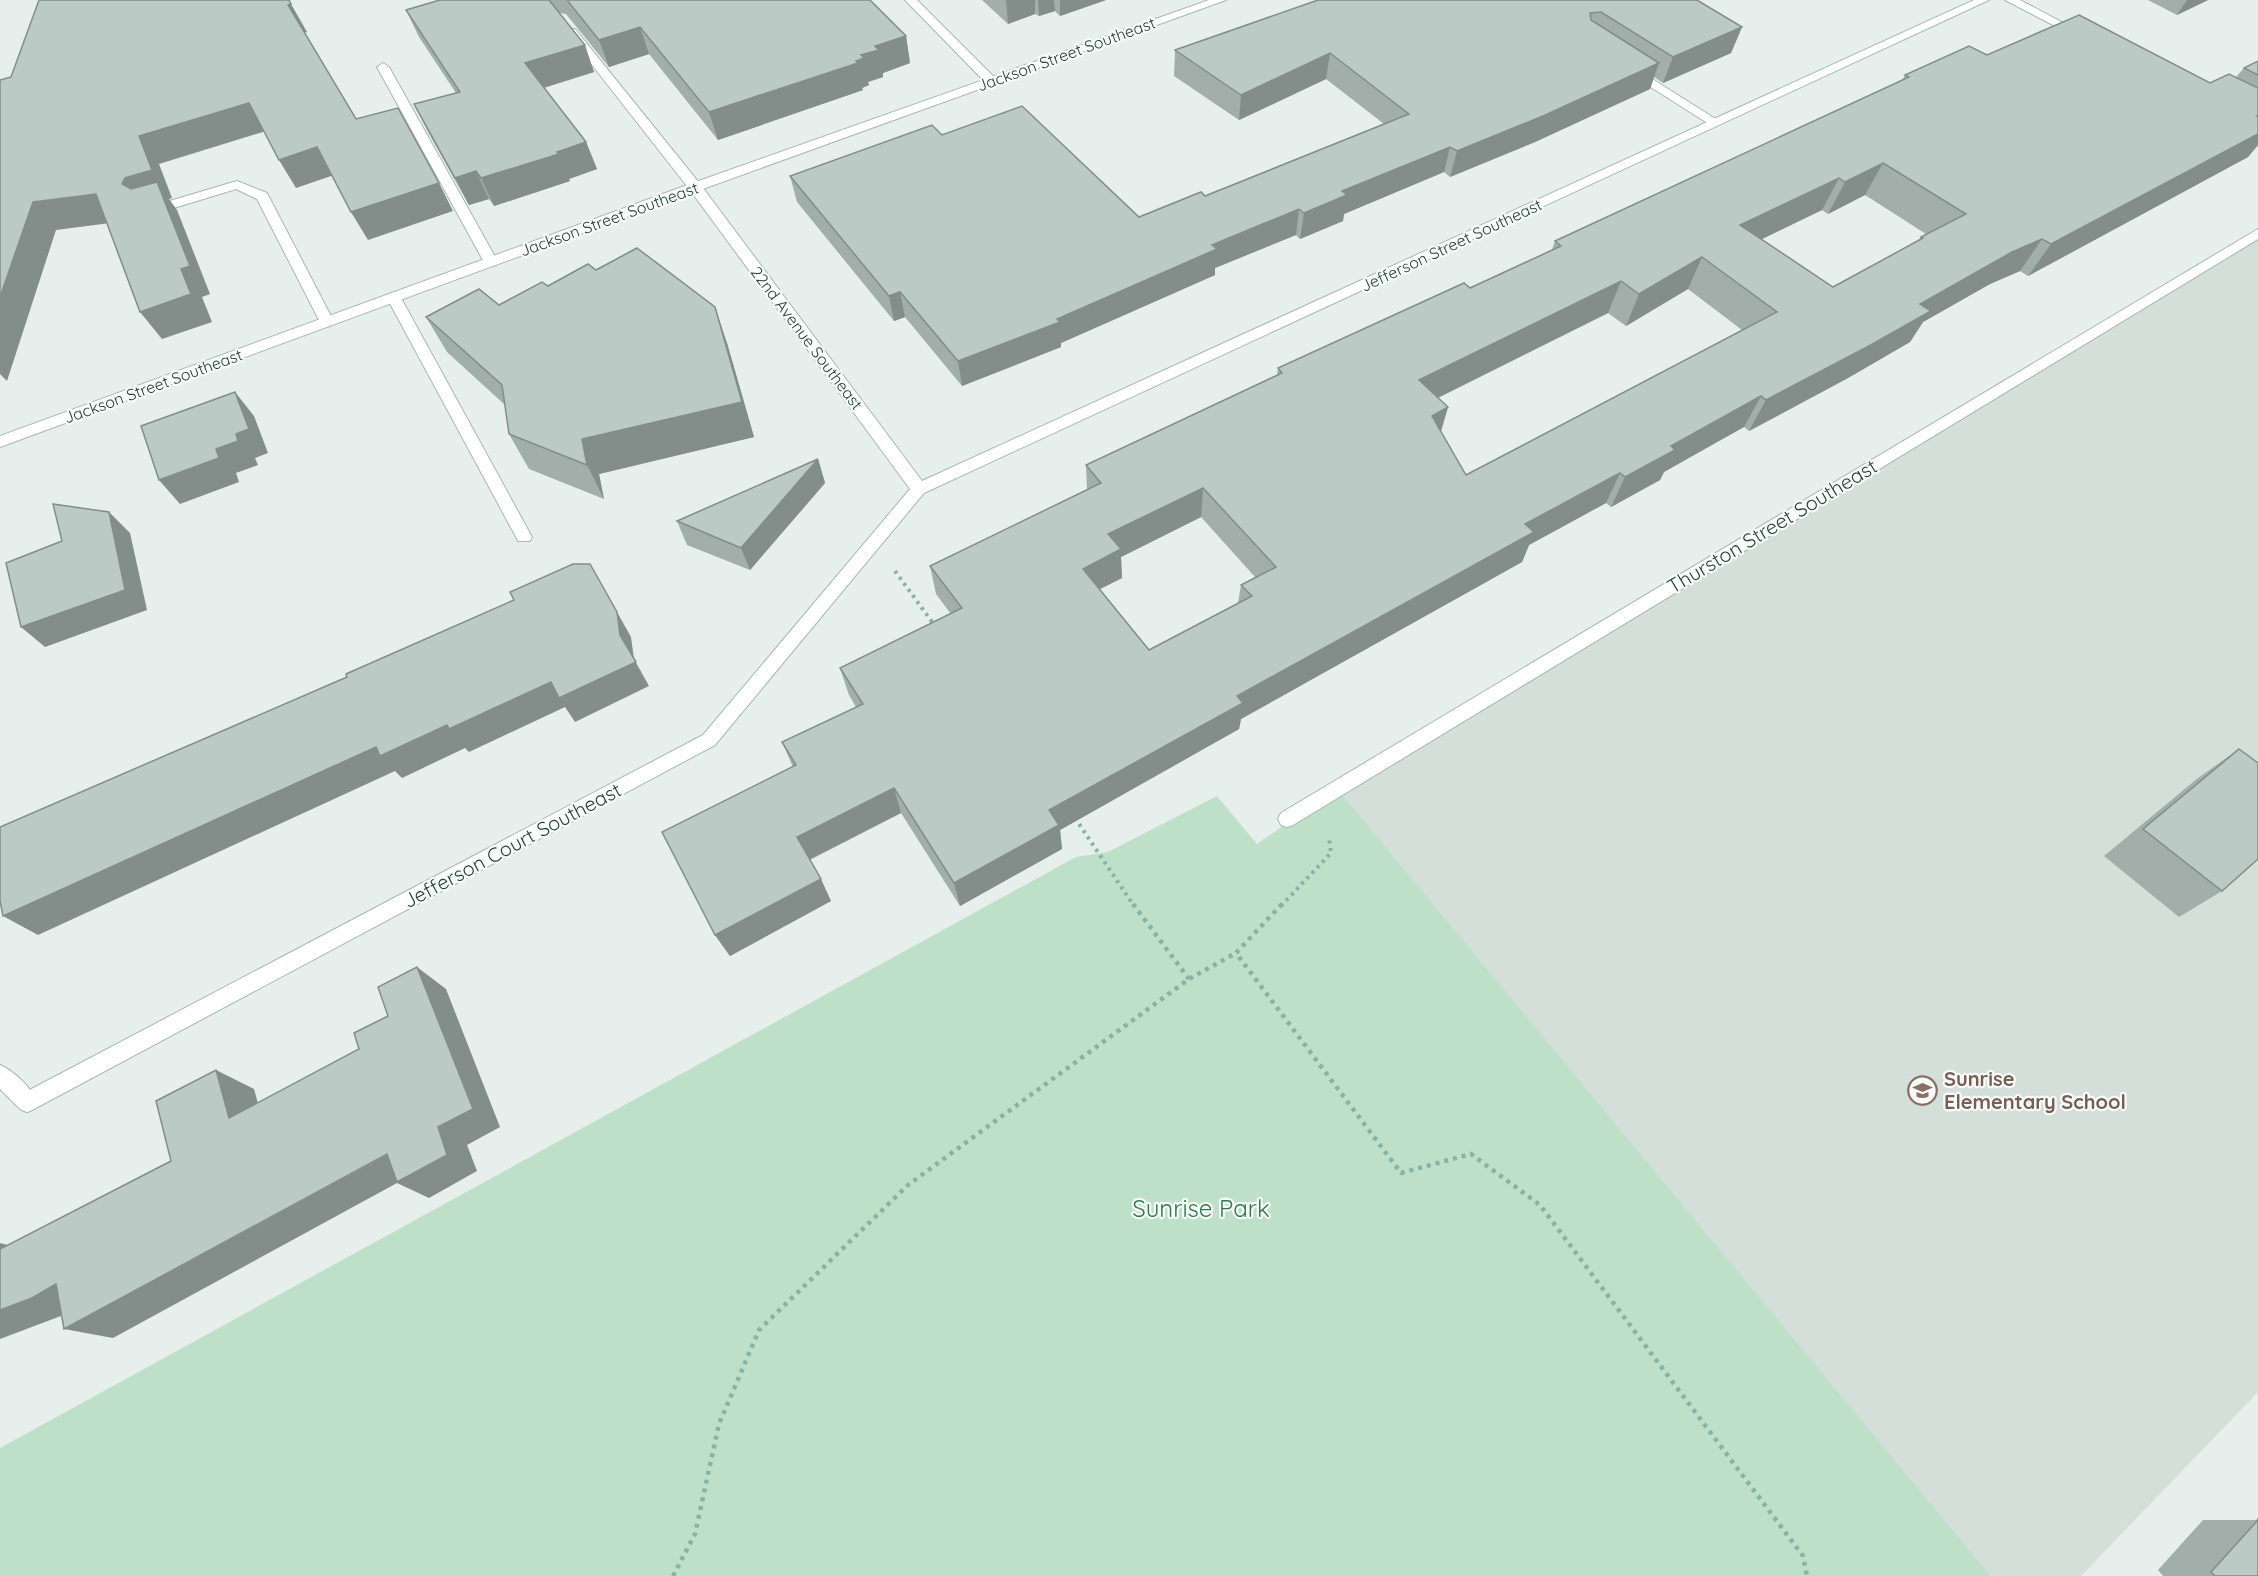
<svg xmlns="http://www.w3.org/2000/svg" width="2258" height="1576" viewBox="0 0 2258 1576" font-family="Quicksand,sans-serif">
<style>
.built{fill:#d4dfda}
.green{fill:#bfe0c8}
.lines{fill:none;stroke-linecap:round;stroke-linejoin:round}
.service-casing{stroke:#a8b8b2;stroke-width:2}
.minor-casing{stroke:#a8b8b2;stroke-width:2}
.tertiary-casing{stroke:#a8b8b2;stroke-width:2}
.path-far1{stroke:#86b3a5;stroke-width:4;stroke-dasharray:3 4.5;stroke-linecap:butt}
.path{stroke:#86b3a5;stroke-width:4.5;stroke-dasharray:4 5;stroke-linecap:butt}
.service{fill:#fff;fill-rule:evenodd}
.minor{fill:#fff;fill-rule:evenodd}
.tertiary{fill:#fff;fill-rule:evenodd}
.wall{fill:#a1aea9;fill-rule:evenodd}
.shaded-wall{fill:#838d89}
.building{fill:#bbcac4;stroke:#838d89;stroke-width:1.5;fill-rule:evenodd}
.labels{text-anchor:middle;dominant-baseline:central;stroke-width:4.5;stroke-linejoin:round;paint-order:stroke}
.far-street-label{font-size:16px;fill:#24423a;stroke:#f7fbf9}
.street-label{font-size:20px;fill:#24423a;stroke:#f7fbf9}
.education-label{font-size:20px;font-weight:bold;fill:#785e54;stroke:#f7fbf9;text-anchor:start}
.near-park-label{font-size:24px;fill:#2d7a4b;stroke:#f7fbf9}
</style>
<rect width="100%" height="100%" fill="#e6efeb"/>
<polygon class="built" points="2258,233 2258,1392 2081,1576 1991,1576 1337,788"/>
<polygon class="green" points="1337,788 1991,1576 0,1576 0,1448 1076,857 1108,852 1217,796 1257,844"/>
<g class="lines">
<defs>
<g id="service">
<polygon points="567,29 575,29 700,184 700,190 690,190 567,33"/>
<polygon points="383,63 389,67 498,262 496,265 491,266 484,262 377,67"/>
<polygon points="1627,68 1635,68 1722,123 1712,126 1627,72"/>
<polygon points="394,294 401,298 532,537 530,541 518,541 516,537 387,298"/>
<path d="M0 1065C14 1071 32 1088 37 1102L34 1109 27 1112 20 1109 0 1089Z"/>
</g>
<g id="minor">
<polygon points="905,0 917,0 995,78 995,84 987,84"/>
<polygon points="1974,0 1989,0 924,493 715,745 34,1109 27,1112 20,1109 17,1102 20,1095 703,735 910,489 690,190 690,184 700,184 922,481"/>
<polygon points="2005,0 2020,0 2086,35 2076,37"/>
<polygon points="237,181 267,193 334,322 332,325 327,327 320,322 257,199 236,189 151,215 145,211 146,208"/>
<polygon points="2258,229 2258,239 1293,825 1287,827 1281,825 1278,819 1281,813"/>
</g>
<polygon id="tertiary" points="1209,0 1226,0 700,190 0,447 0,436 690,184"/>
</defs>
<use href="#service" class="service-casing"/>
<use href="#minor" class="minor-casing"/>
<use href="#tertiary" class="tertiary-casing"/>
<g class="path-far1">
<polyline points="895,571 935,626"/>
<polyline points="1075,818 1134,906"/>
<polyline points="1281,906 1331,853 1329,838"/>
</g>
<g class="path">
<polyline points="1133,904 1189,979"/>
<polyline points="1282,904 1236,953 1401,1173 1471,1154 1540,1205 1803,1556 1807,1576"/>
<polyline points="673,1576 695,1534 719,1424 759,1330 908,1185 1189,979 1236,953"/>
</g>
<use href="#service" class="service"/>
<use href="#minor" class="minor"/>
<use href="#tertiary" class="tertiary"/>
</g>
<g class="wall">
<polygon points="440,0 870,0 906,36 910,63 883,73 883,77 868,82 869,85 862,88 863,90 718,140 649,54 609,67 566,14 560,13 594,72 544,88 586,142 597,169 569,179 570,181 494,206 489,199 469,205 428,132 414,104 456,93 419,37 406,10"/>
<polygon points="982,0 1106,0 1060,16 1055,11 1039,16 1035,14 1008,24"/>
<polygon points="1697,0 1742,27 1731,53 1663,83 1654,77 1650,89 1535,142 1450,177 1444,172 1344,214 1343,221 1300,239 1296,235 1215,268 1215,275 1061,343 1061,347 962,386 905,317 894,321 797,202 790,176 942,135 1139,217 1205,196 1384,124 1326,79 1239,120 1174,76 1175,50"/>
<polygon points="2148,0 2208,0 2177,15"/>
<path d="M1987 55 2210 83 2236 77 2244 68 2258 61V145L2248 157 2028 276 2020 271 1990 284 1923 322 1910 342 1848 378 1749 431 1744 427 1718 441 1664 472 1660 480 1611 507 1606 503 1529 545 1522 562 1241 719 1239 729 1060 830 1062 849 960 906 901 813 810 860 831 901 730 956 715 935 793 767 782 742 856 707 849 695 840 668 951 614 936 594 930 566 1087 490 1086 465 1277 375 1278 368 1470 288 1552 250 1555 241 1902 81 1905 75ZM1865 195 1926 234 1921 237 1918 241 1833 287 1762 239 1822 210 1828 214ZM1688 289 1742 330 1466 475 1441 432 1448 407 1438 398 1608 313 1626 326ZM1201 517 1255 577 1241 585 1238 603 1149 650 1100 589 1122 578 1121 557Z"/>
<polygon points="596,270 727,343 754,437 599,474 604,499 529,469 509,434 505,405 447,352 426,317 499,305 548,286"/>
<polygon points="818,459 825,483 750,570 687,545 677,521"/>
<polygon points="2239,749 2222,891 2179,917 2104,856 2198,778"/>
<polygon points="2258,1517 2258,1576 2163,1576 2158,1570 2203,1520 2256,1520"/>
</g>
<g class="shaded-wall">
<polygon points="1006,0 1035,0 1035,14 1008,24"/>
<polygon points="1038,0 1054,0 1055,11 1039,16"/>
<polygon points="1060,0 1106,0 1060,16"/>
<polygon points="2187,0 2208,0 2177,15"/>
<polygon points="291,4 307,32 304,33 288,5"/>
<polygon points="640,27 649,54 609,67 599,40"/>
<polygon points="1742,27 1731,53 1663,83 1673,57"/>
<polygon points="906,36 910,63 883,73 883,77 868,82 869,85 862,88 863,90 718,140 709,112 856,61 861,55 875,46"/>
<polygon points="585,45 594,72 536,90 525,63"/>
<polygon points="1330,53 1326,79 1239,120 1241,95"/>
<polygon points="1659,63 1650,89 1535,142 1450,177 1457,151"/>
<polygon points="249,103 266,131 159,164 172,198 169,199 177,210 210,294 202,297 212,322 162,339 140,312 122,184 139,136"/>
<polygon points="2258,115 2258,145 2248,157 2028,276 2051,244"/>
<polygon points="586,142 597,169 569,179 570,181 494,206 481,178"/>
<polygon points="317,147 334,175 296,188 279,160"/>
<polygon points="1450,147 1444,172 1344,214 1343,221 1300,239 1304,213 1342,191"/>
<polygon points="1883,163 1865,195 1828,214 1845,182"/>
<polygon points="476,171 489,199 469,205 455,178"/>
<polygon points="1839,178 1822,210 1725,257 1740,225"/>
<polygon points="439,183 453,211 368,240 351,212"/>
<polygon points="96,194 118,222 56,230 7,381 0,374 0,297 33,202"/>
<polygon points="1299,209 1296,235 1215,268 1215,275 1061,343 1061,347 962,386 958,361 1057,319 1212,245"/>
<polygon points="2042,239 2020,271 1990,284 1923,322 1910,342 1848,378 1749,431 1766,400 1920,304 2012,252"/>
<polygon points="1702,257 1688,289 1626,326 1639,294"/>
<polygon points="1621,281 1608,313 1411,411 1419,380"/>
<polygon points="900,292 905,317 894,321 889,296"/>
<polygon points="715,307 727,343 754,437 599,474 604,499 587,465 582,439"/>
<polygon points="235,392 254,416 268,453 255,458 258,465 236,473 239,482 180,504 159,480 216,449 236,434"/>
<polygon points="1761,396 1744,427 1664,472 1660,480 1611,507 1625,477 1671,446"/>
<polygon points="1448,407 1439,437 1432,416"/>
<polygon points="818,459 825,483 750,570 741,548"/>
<polygon points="1620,473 1606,503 1529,545 1522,562 1241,719 1239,729 1060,830 1062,849 960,906 954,883 1049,810 1525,524"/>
<polygon points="1203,488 1201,517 1121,557 1122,578 1084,597 1083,569 1108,534"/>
<polygon points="109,512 130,533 147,610 45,647 21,627"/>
<polygon points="617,612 631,637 634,659 649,686 575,722 565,707 469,752 465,748 402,778 395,771 38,935 3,916 620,635"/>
<polygon points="894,788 901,813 808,860 797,837"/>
<polygon points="821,879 831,901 730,956 715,935"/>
<polygon points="417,967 446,989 500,1127 467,1145 477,1171 429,1198 397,1183 113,1338 64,1329 438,1127"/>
<polygon points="216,1070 254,1089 267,1136 229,1118"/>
<polygon points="0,1243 34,1252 0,1264"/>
<polygon points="56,1284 82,1308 0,1339 0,1310"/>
</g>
<g class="building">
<polygon points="39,0 289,0 291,4 288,5 356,119 398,108 439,183 351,212 317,147 279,160 249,103 139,136 152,170 125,178 122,184 131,189 157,182 190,266 181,269 191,294 140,312 96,194 33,202 0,297 0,80 11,77"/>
<polygon points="440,0 549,0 585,45 525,63 586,142 557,152 559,154 481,178 476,171 455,178 414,104 460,92 406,10"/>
<polygon points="567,0 870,0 906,36 875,46 879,50 861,55 864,58 856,61 858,63 709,112 640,27 599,40"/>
<polygon points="1318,0 1697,0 1742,27 1673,57 1601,12 1590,13 1591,20 1659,63 1543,116 1457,151 1450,147 1342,191 1347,195 1304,213 1299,209 1212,245 1217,249 1057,319 1060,322 958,361 900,292 889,296 790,176 932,125 942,135 1022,106 1139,217 1201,192 1205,196 1409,114 1330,53 1241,95 1175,50"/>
<path d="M2079 15 2210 83 2229 74 2258 88V115L2257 116H2258V134L2051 244 2042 239 2012 252 1920 304 1931 311 1867 347 1766 400 1761 396 1671 446 1675 450 1625 477 1620 473 1525 524 1534 532 1237 696 1243 703 1049 810 1059 825 954 883 894 788 797 837 821 879 715 935 662 832 796 765 782 742 863 704 840 668 962 608 930 566 1101 483 1086 465 1282 373 1278 368 1464 283 1470 288 1561 246 1555 241 1909 77 1905 75 1969 46 1987 55ZM1883 163 1966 214 1921 237 1923 238 1833 287 1740 225 1839 178 1845 182ZM1702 257 1777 312 1466 475 1432 416 1448 407 1419 380 1621 281 1639 294ZM1203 488 1276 567 1241 585 1252 596 1149 650 1083 569 1121 549 1108 534Z"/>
<polygon points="2258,61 2258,75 2244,68"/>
<polygon points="637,248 715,307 742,402 582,439 587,465 509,434 502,385 426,317 479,289 499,305 542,282 548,286 588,264 596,270"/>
<polygon points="235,392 249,429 236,434 238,441 216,449 219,458 159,480 141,426"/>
<polygon points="818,459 741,548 677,521"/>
<polygon points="53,504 109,512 125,590 21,627 6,563 62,541"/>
<polygon points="573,564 590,564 617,612 620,635 636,662 559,698 551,682 449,729 447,725 380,756 376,747 3,916 0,901 0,827 347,677 346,674 514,600 510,592"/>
<polygon points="2239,749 2258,763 2258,859 2222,891 2143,829"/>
<polygon points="417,967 473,1109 438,1127 447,1155 397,1182 387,1154 64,1329 56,1284 32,1298 0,1310 0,1249 171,1161 156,1101 216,1070 229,1118 359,1049 354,1033 388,1016 378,987"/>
<polygon points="2258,1520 2258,1576 2215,1576 2211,1572"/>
</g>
<defs>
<symbol id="school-ring" viewBox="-11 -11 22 22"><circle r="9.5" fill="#f7fbf9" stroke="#8d6e63" stroke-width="1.5"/><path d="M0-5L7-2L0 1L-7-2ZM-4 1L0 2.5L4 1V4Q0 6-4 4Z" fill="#8d6e63"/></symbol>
</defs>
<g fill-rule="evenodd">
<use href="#school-ring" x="1906" y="1074" width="33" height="33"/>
</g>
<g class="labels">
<g class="far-street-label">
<text transform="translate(1066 54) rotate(-20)">Jackson Street Southeast</text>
<text transform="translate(609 219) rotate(-20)">Jackson Street Southeast</text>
<text transform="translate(1451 245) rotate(-25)">Jefferson Street Southeast</text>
<text transform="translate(807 338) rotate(53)">22nd Avenue Southeast</text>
<text transform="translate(153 386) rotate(-20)">Jackson Street Southeast</text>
</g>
<g class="street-label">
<text transform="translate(1772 526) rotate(-31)">Thurston Street Southeast</text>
<text transform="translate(512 845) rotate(-28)">Jefferson Court Southeast</text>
</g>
<g class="education-label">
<text x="1944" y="1078">Sunrise<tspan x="1944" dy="23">Elementary School</tspan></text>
</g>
<g class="near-park-label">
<text x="1201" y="1208">Sunrise Park</text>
</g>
</g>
</svg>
